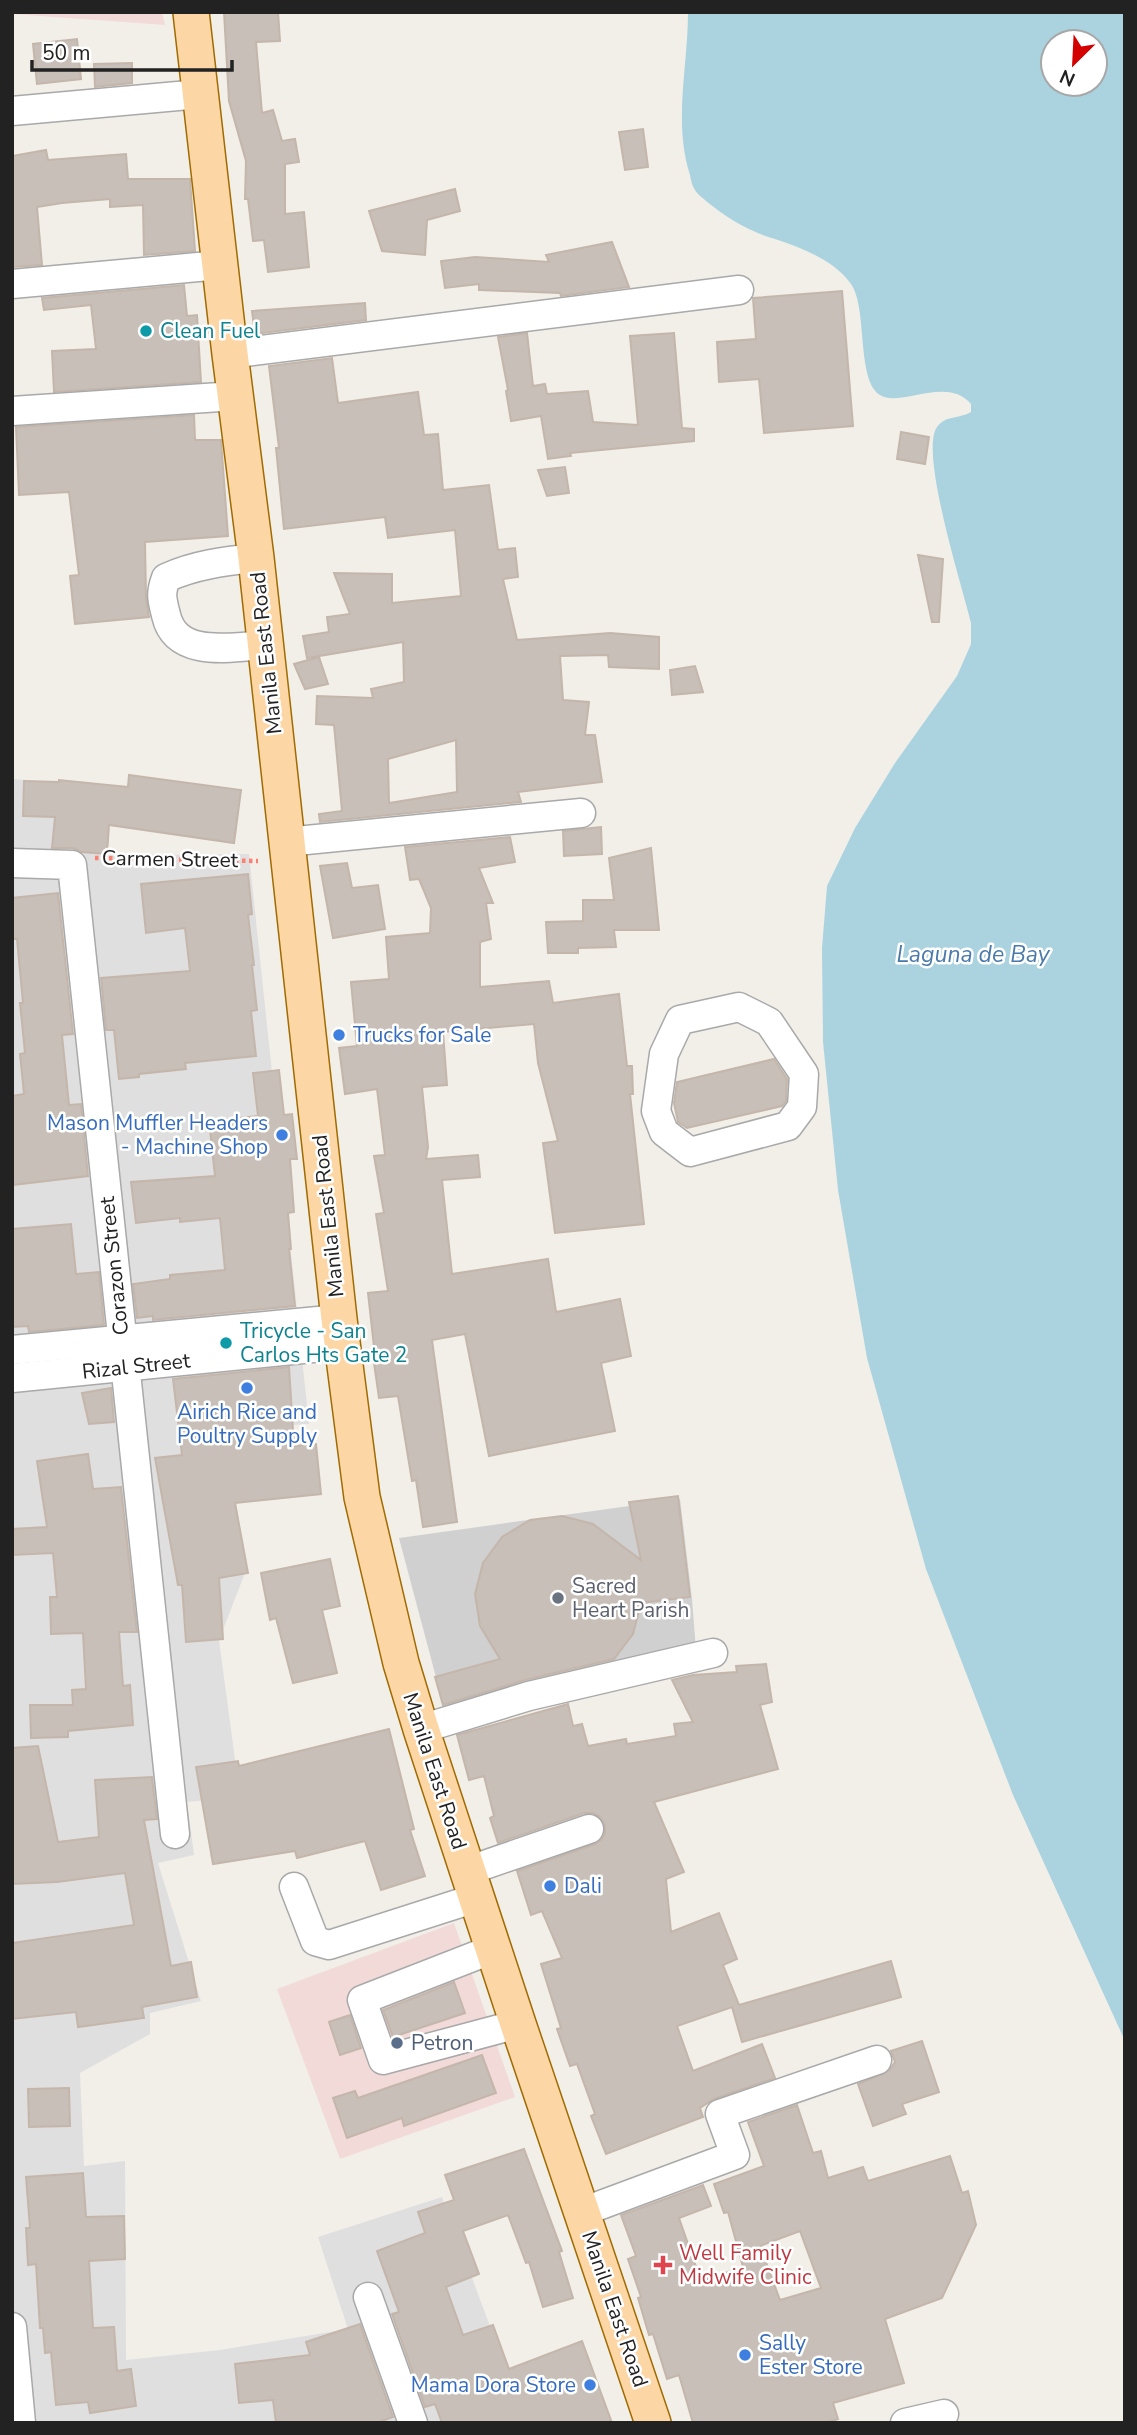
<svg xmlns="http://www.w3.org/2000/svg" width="1137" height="2435" viewBox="0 0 1137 2435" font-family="'Nunito Sans',sans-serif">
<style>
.residential{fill:#e0dfdf}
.commercial{fill:#f2dad9}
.religious{fill:#d0d0d0}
.water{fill:#aad3df;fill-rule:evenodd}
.building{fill:#c7bfb8;stroke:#c4b6ab;stroke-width:2;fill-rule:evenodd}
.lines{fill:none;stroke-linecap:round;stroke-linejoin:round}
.minor-casing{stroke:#a9a9a9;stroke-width:31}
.major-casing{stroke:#a06b00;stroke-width:38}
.path{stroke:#fa8072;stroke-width:4.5;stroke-dasharray:3.5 3.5;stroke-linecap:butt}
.minor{stroke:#fff;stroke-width:28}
.major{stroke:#fcd6a4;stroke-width:35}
.culture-dot{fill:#0f9aa8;stroke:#fff;stroke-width:2.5}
.shop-dot{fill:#3f7fe0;stroke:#fff;stroke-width:2.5}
.worship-dot{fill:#6b7280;stroke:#fff;stroke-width:2.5}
.service-dot{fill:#5c6f8a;stroke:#fff;stroke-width:2.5}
.health-dot{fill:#e0444e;stroke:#fff;stroke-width:2.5}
.labels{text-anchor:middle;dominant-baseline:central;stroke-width:5;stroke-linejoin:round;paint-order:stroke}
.culture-label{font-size:21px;fill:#0d838f;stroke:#fff;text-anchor:start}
.street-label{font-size:21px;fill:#222;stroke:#fff}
.shop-label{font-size:21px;fill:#366cbe;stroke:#fff;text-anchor:start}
.worship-label{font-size:21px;fill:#5b616d;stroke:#fff;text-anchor:start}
.service-label{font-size:21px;fill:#4e5e75;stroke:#fff;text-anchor:start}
.health-label{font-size:21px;fill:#be3a42;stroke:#fff;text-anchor:start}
.water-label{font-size:23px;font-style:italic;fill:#4a7aab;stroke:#fff}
</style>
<rect width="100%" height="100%" fill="#f2efe9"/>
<polygon class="residential" points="12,779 110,786 104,855 249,854 309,1424 227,1429 245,1573 219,1640 240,1797 187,1802 194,1855 158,1863 201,2001 150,2013 150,2034 80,2073 84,2166 125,2161 126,2360 220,2350 348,2329 318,2237 442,2197 526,2423 12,2423"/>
<g class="commercial">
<polygon points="12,12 162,12 165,25 12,14"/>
<polygon points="454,1923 515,2097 340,2159 277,1989"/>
</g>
<polygon class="religious" points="680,1499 692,1599 696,1650 446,1715 399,1538"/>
<path class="water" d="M688 12H1125V2041L1013 1795 926 1569 867 1358 838 1190 823 1042 822 948 827 886 855 828 895 763 957 676 971 644V623C963 589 919 452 937 427 946 415 959 419 971 412V404C947 375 900 408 880 395 856 380 868 308 851 284 834 260 802 248 775 239 748 231 728 219 706 201 703 198 697 194 695 190 692 186 691 180 690 175 673 122 688 67 688 12ZM1053 42H1095V84H1053Z"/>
<g class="building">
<polygon points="224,12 278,12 280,41 256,42 262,113 273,110 282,141 295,139 299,162 285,164 285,214 304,212 309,267 268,272 264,240 253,241 248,199 245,199 246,161 229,101"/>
<polygon points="77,39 81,79 37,84 33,44"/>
<polygon points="132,63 132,83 95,87 94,64"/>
<polygon points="643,129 648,167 625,170 619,132"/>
<polygon points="46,150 48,160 126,154 128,179 190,179 195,251 144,255 143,205 110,207 110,199 62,203 37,207 42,265 12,267 12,156"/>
<polygon points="455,189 460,211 427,220 425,255 382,251 369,211"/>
<polygon points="612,242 629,287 561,296 560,293 479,290 479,284 445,288 441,261 475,257 549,262 546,255"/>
<polygon points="184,285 187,316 197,315 201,382 54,392 52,351 96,349 91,305 44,310 42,298"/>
<polygon points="842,291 853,426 764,433 759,379 719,382 717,342 756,339 753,298"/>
<polygon points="365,303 366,320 255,334 252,311"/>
<polygon points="527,333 533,386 545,384 547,394 588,391 593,422 638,425 630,336 674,333 682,428 694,429 694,441 570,453 571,456 548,459 541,416 511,421 506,391 508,390 498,337"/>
<path d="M332 358 338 403 418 392 424 435 438 434 443 490 489 485 498 550 515 548 518 577 503 579 517 640 610 633 659 637V669L609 667 608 655 560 656 563 700 589 702 585 735H595L602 782 518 792 521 802 320 822 319 814 342 811 334 725 316 724 317 696 373 698 371 689 404 682 403 642 307 658 303 636 329 632 327 617 350 614 334 573 392 574V603L461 596 455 530 388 538 385 517 284 529 276 448H279L269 366ZM456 740 457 792 389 803 388 759Z"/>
<polygon points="194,415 195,440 221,440 228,536 145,542 146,598 149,617 75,624 70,576 79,575 69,492 19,495 16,427"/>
<polygon points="901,432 929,437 925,464 897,459"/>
<polygon points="565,467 569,493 547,496 538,470"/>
<polygon points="918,555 943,559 939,622 932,622"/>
<polygon points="319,657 328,684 305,689 294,664"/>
<polygon points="695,666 703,692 672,695 670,670"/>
<polygon points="129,775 241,790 234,843 109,825 107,854 81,852 73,848 52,848 55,817 23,816 24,781 59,782 59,780 128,787"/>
<polygon points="601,827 602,854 564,856 563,831"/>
<polygon points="510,837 515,862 479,868 493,903 486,903 491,939 480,942 480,987 549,981 553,1003 619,994 627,1066 632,1066 633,1094 630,1094 644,1224 555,1233 543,1143 558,1141 538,1063 534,1024 443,1032 447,1085 422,1087 428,1147 426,1159 478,1155 480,1177 442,1180 452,1274 548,1259 556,1312 620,1299 631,1356 601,1363 615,1431 489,1456 465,1334 432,1340 457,1522 423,1527 416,1480 412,1481 398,1396 379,1398 373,1356 375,1356 368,1293 388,1291 376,1214 384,1213 374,1156 385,1155 377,1089 345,1094 339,1048 357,1046 351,982 389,979 386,937 430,933 431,908 419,879 410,880 405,847"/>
<polygon points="651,848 659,930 614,930 616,947 578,948 578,953 548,953 546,922 583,921 583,900 614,900 609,858"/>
<polygon points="347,863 352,888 378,885 385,929 333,938 320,866"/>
<polygon points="248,874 252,914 248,915 254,965 252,965 257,1010 251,1011 256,1056 185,1063 186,1069 139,1074 139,1077 119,1079 114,1030 106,1030 101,978 190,971 185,928 146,933 141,884"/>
<polygon points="58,893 73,1034 62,1035 69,1105 81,1104 88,1176 12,1185 12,1096 24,1094 20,1054 25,1053 20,1003 23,1003 17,939 12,939 12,898"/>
<polygon points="774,1059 787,1079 786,1101 782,1106 687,1128 678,1122 674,1103 677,1082"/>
<polygon points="279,1070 284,1115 292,1114 297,1159 290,1159 294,1212 288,1213 291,1249 289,1249 295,1306 153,1320 153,1316 137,1318 133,1284 170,1279 170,1275 225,1270 220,1218 180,1222 180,1218 136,1223 131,1182 215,1176 209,1121 258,1116 253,1073"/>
<polygon points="71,1224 76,1274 99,1272 104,1325 29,1332 28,1326 12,1327 12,1229"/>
<polygon points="289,1367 294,1446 316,1444 321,1494 235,1503 248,1573 219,1578 223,1639 186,1642 182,1585 178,1585 155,1458 182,1455 173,1379"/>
<polygon points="111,1388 114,1422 89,1424 82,1393"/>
<polygon points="88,1454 93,1489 121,1487 137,1632 119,1632 123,1686 130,1685 133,1725 68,1731 68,1737 31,1738 30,1705 73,1705 72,1690 86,1689 83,1633 51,1634 50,1597 57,1597 53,1553 12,1555 12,1529 47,1527 37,1461"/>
<polygon points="678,1496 690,1597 641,1603 633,1634 614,1659 525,1680 443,1705 435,1677 500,1659 480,1626 475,1594 483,1563 502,1537 530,1520 562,1516 593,1524 641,1560 629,1502"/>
<polygon points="330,1559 340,1606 322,1610 337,1673 293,1683 276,1618 270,1620 261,1573"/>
<polygon points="766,1664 772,1702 760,1705 778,1769 654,1802 684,1872 666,1879 671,1932 719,1913 737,1959 723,1965 739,2005 891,1961 901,1997 742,2042 732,2007 677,2026 693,2071 762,2044 775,2078 714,2099 700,2108 703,2117 606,2154 591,2116 595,2114 577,2064 570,2066 557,2029 561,2028 541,1964 562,1958 542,1911 531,1915 517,1871 595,1844 601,1840 605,1833 604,1823 599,1816 593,1813 584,1813 498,1843 490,1818 494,1816 484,1776 469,1780 457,1735 568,1704 573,1726 582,1724 588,1746 626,1739 627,1744 676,1736 674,1724 693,1722 672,1680 693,1675 737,1672 736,1666"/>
<polygon points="389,1729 414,1829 410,1830 425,1876 381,1890 365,1841 297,1858 295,1851 213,1864 196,1767 238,1761 239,1766"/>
<polygon points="38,1746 58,1842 99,1837 95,1780 152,1777 157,1819 144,1820 171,1966 191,1962 197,1997 142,2007 144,2018 78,2027 76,2012 12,2019 12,1943 134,1925 125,1873 57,1882 12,1884 12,1748"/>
<polygon points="454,1982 465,2013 393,2037 383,2010"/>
<polygon points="350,2015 361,2048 340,2055 329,2022"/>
<polygon points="922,2041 939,2092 902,2104 906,2114 873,2126 858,2084 889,2071 895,2062 891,2051"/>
<polygon points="482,2055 496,2093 404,2126 402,2118 347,2138 333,2098 355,2091 358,2098"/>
<polygon points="69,2088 70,2126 29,2127 28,2089"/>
<path d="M797 2105 813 2153 821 2151 828 2178 863 2167 868 2181 950 2156 962 2193 968 2191 976 2225 942 2298 885 2319 904 2383 833 2403 838 2419 826 2423H693L679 2375 667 2379 653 2334 649 2335 638 2298 641 2297 628 2259 636 2256 621 2215 703 2185 711 2206 679 2218 701 2281 743 2267 728 2212 724 2213 714 2184 764 2166 748 2122ZM800 2231 821 2288 780 2300 760 2246Z"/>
<polygon points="524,2149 562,2251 559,2252 573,2298 543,2307 529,2262 526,2263 508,2215 463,2231 479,2274 446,2287 463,2335 493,2325 509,2369 582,2341 612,2423 442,2423 435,2404 425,2407 392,2314 399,2312 377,2251 425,2233 418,2212 454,2200 445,2175"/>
<polygon points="83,2173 86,2217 124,2216 125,2259 89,2261 93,2328 114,2327 117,2371 131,2369 136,2406 90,2413 88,2402 56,2405 51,2352 45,2353 43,2328 40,2328 36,2264 28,2265 26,2228 30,2228 26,2177"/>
<polygon points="360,2324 393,2417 377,2423 276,2423 273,2400 239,2403 235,2364 310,2355 306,2342"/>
</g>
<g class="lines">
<defs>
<g id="minor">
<polyline points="12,111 200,94"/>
<polyline points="12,284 220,265"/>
<polyline points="230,354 739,290"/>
<polyline points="12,411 235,396"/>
<path d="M256 558C225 561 194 565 166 578 160 594 162 599 166 615 176 659 232 647 265 645"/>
<polyline points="286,842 581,813"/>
<polyline points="12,863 72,865 175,1834"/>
<polygon points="739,1007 769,1022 804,1074 802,1107 788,1126 690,1152 664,1132 656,1111 664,1054 680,1020"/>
<polyline points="12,1350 339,1319"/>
<polyline points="12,1378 343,1345"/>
<polyline points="421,1729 529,1696 713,1653"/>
<polyline points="467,1871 589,1829"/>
<polyline points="294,1887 315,1941 329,1945 476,1898"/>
<polyline points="493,1949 362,2000 383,2060 518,2024"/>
<polyline points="582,2212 735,2155 720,2114 877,2060"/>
<polyline points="368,2297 413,2423"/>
<polyline points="12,2327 21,2423"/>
<polyline points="905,2423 944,2414"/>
</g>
<polyline id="major" points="191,12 230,354 256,558 339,1319 362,1497 401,1663 421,1729 518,2024 653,2423"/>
</defs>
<use href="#minor" class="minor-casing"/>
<use href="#major" class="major-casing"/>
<polyline class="path" points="95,858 258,861"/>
<use href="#minor" class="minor"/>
<use href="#major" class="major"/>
</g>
<g class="culture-dot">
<circle cx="146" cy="331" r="7"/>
<circle cx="226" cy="1343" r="7"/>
</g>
<g class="shop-dot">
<circle cx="339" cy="1035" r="7"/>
<circle cx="282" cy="1135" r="7"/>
<circle cx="247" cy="1388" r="7"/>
<circle cx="550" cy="1886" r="7"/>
<circle cx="745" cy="2355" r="7"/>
<circle cx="590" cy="2385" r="7"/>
</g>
<circle class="worship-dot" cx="558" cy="1598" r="7"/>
<circle class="service-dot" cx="397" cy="2043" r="7"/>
<path class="health-dot" d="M659.5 2254.5h7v7h7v7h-7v7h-7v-7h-7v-7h7z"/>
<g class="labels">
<g class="culture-label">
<text x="160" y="331">Clean Fuel</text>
<text x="240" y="1331">Tricycle - San<tspan x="240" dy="24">Carlos Hts Gate 2</tspan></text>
</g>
<g class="street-label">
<text transform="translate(266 653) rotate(-96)">Manila East Road</text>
<text transform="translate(170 859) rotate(1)">Carmen Street</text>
<text transform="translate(328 1216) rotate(-96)">Manila East Road</text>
<text transform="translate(114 1266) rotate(-96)">Corazon Street</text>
<text transform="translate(136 1366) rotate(-6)">Rizal Street</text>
<text transform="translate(435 1771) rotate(72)">Manila East Road</text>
<text transform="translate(615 2309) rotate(71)">Manila East Road</text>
</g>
<g class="shop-label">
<text x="353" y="1035">Trucks for Sale</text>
<text x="268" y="1123" text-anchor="end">Mason Muffler Headers<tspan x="268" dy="24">- Machine Shop</tspan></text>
<text x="247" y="1412" text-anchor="middle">Airich Rice and<tspan x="247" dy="24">Poultry Supply</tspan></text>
<text x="564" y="1886">Dali</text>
<text x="759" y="2343">Sally<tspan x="759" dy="24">Ester Store</tspan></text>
<text x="576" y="2385" text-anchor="end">Mama Dora Store</text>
</g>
<g class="worship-label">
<text x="572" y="1586">Sacred<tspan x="572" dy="24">Heart Parish</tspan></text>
</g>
<g class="service-label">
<text x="411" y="2043">Petron</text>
</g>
<g class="health-label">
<text x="679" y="2253">Well Family<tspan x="679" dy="24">Midwife Clinic</tspan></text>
</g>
<g class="water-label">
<text x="973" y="954">Laguna de Bay</text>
</g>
</g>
<rect width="1137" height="2435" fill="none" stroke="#222222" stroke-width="28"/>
<g transform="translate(1074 63) rotate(204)"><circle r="33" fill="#ffffff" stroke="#a7a7a7" stroke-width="2"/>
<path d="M0-5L12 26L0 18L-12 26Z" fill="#d40000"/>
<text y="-10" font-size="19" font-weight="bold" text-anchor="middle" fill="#222222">N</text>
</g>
<path d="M32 60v10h200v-10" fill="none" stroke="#222222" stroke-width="3.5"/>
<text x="42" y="60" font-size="21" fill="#222222" stroke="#ffffff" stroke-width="5" paint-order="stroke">50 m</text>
</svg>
